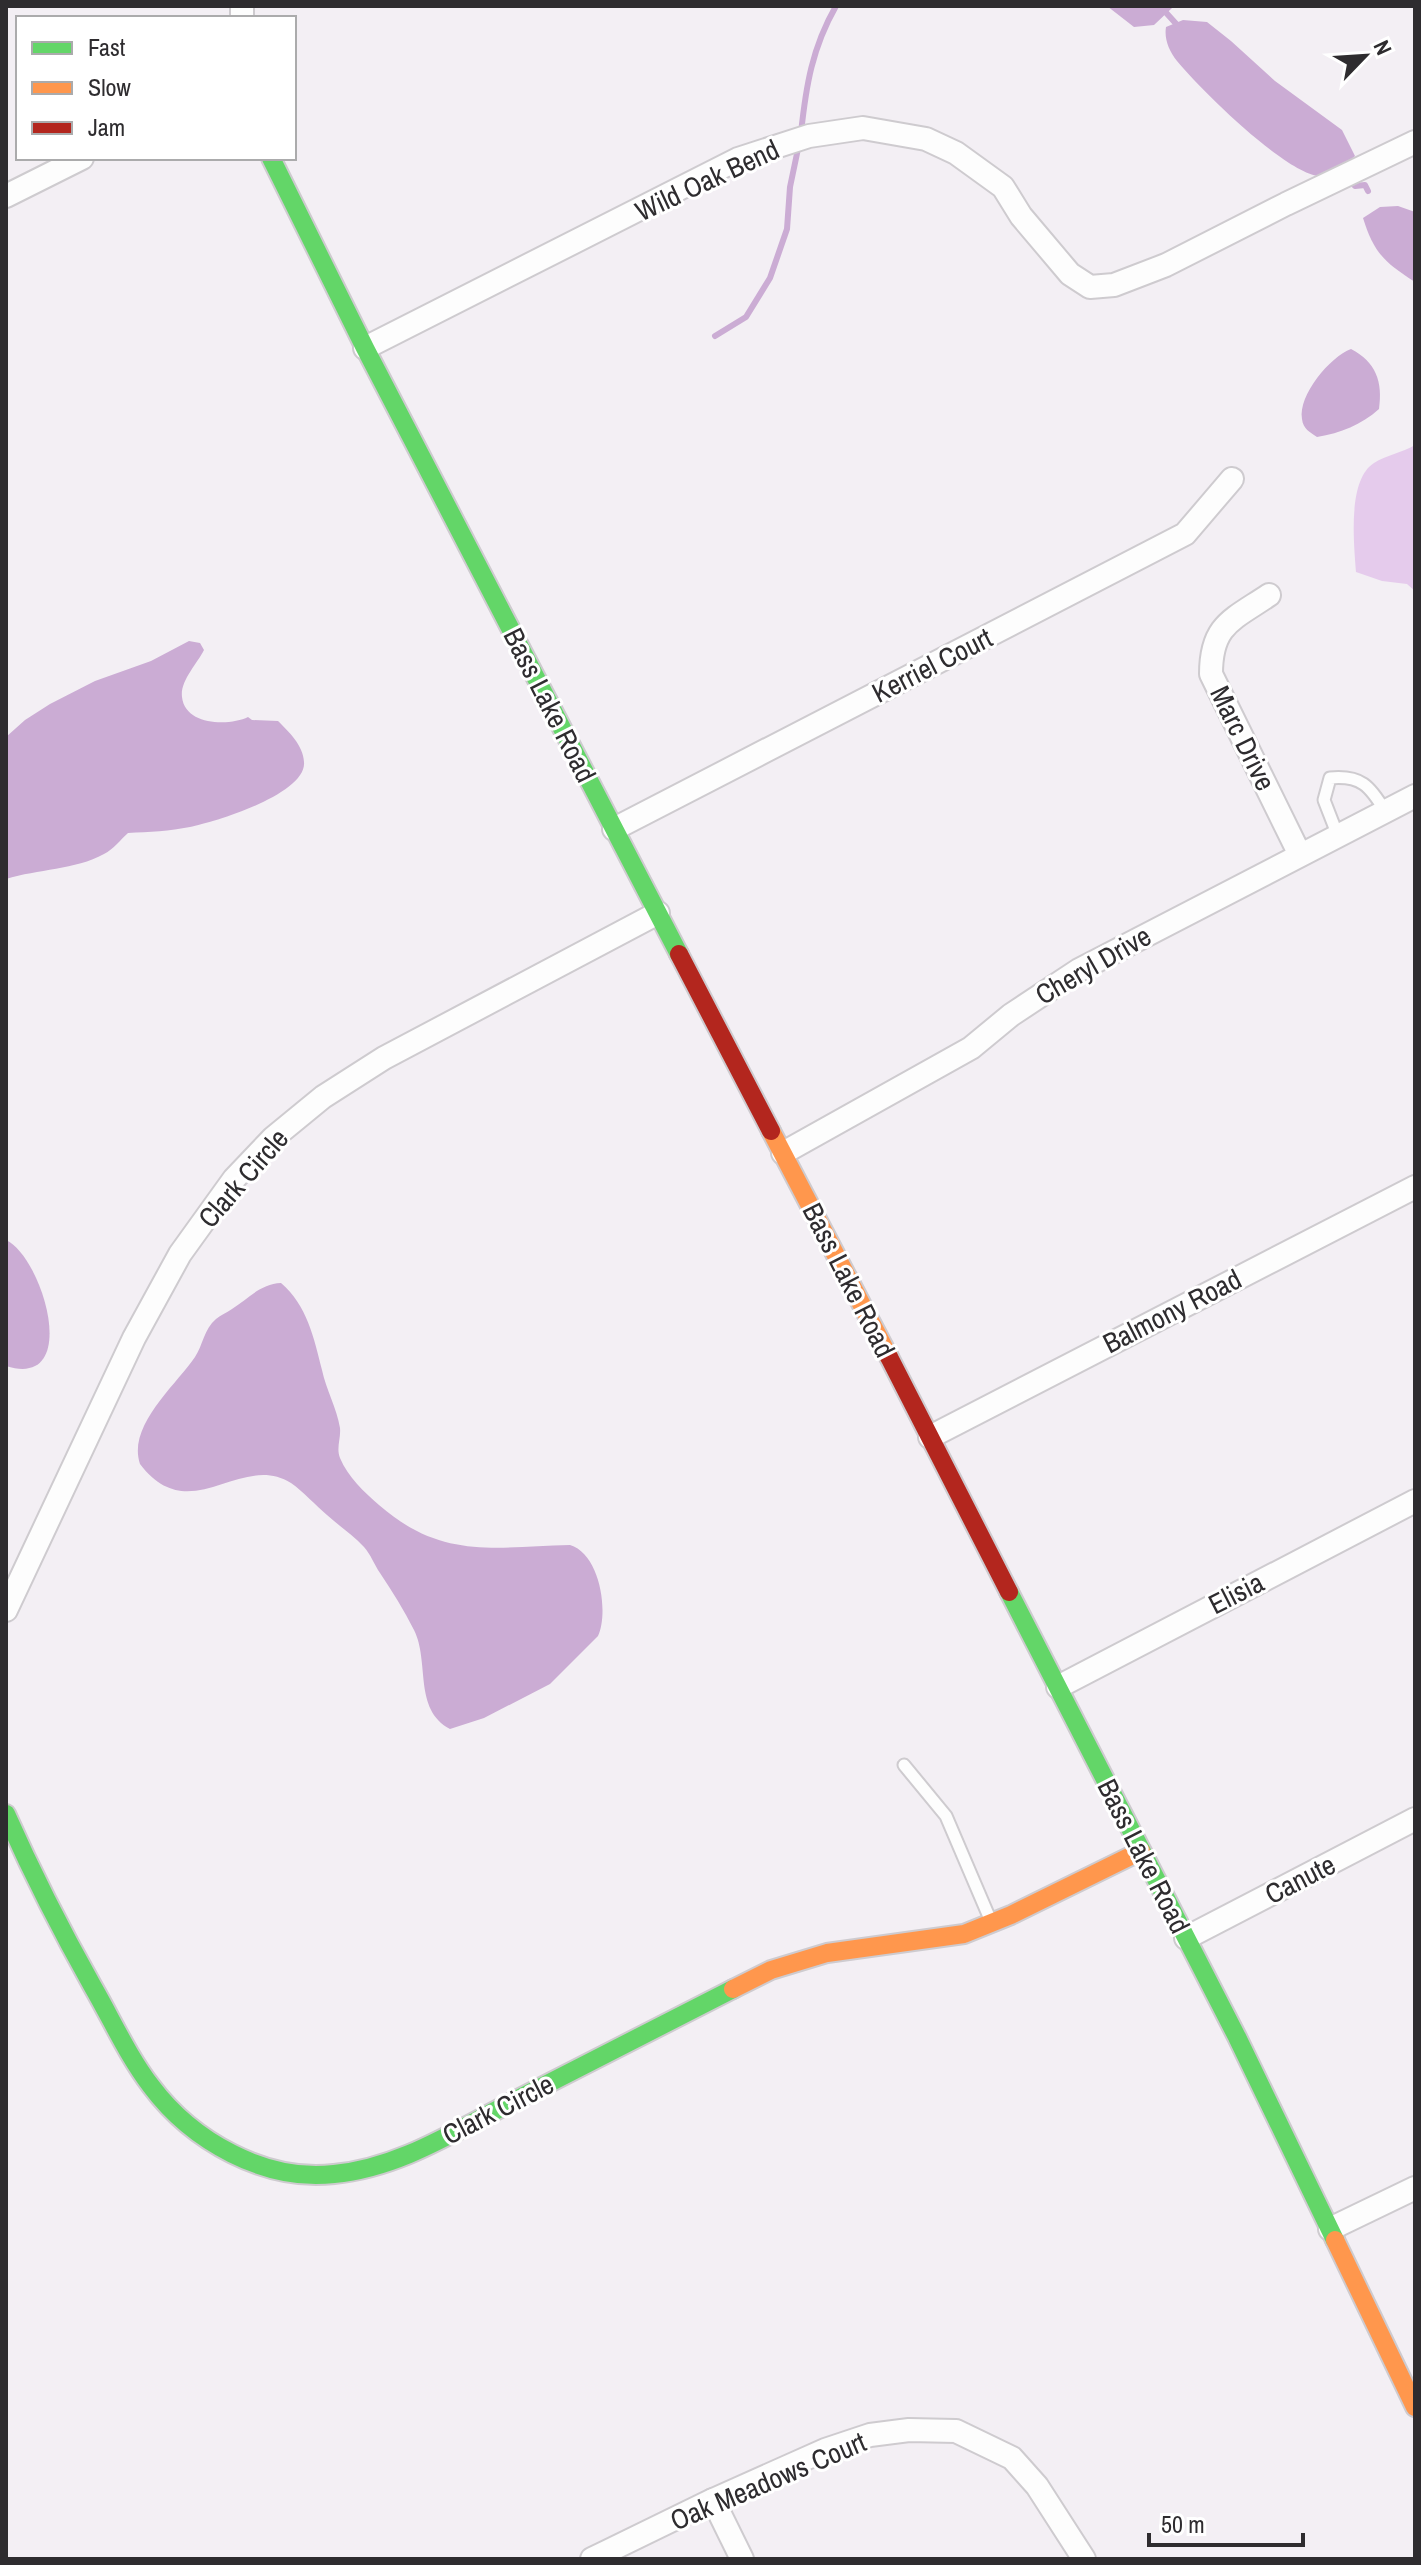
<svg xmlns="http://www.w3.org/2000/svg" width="1421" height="2565" viewBox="0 0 1421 2565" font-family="'Archivo Narrow',sans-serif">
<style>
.forest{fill:#e5cbec}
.water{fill:#cbacd4}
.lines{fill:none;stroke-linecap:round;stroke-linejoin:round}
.stream{stroke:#cbacd4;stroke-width:6}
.lane-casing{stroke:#cecbcf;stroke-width:15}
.street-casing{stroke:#cecbcf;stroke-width:26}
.fast-casing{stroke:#cecbcf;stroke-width:22}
.slow-casing{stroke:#cecbcf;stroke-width:22}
.jam-casing{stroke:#cecbcf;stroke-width:22}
.lane{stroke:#fdfdfd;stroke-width:11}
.street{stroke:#fdfdfd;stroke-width:22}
.fast{stroke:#63d668;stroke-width:18}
.slow{stroke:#ff974d;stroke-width:18}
.jam{stroke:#b3261e;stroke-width:18}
.labels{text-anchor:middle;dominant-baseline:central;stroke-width:6;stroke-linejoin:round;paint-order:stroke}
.street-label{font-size:28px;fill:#2e2c2f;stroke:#fff}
</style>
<rect width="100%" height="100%" fill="#f3eff4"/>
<path class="forest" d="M1415 445V591L1407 584 1382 581 1356 572C1354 544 1347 480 1374 463 1386 455 1402 453 1415 445Z"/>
<g class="water">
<polygon points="1107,6 1171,6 1172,8 1154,25 1134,27"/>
<path d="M1183 20 1207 22 1231 41 1275 81 1342 130 1355 156C1346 165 1333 178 1319 176 1285 173 1200 89 1177 61 1169 51 1164 39 1166 27Z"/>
<path d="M1398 206 1415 212V282C1384 262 1374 253 1363 218L1380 207Z"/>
<path d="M1351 349C1376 362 1383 382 1379 409 1361 425 1341 433 1317 437 1310 432 1303 429 1302 419 1298 395 1330 357 1351 349Z"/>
<path d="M189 641 200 643 204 650C197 664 180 681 182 697 185 726 230 726 248 717L252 720 278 721C289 732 303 745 304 762 307 794 215 822 190 827 170 831 149 832 128 833 120 840 114 849 104 854 75 870 38 869 6 879V737L25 720 50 704 95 681 151 661Z"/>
<path d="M6 1240C43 1257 82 1390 6 1366Z"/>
<path d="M281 1283C307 1305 314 1338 322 1370 326 1389 337 1409 340 1428 341 1439 336 1448 340 1458 348 1477 364 1492 379 1505 442 1560 494 1547 570 1545 600 1554 609 1612 598 1636L550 1684 484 1718 450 1729C413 1709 430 1662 414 1630 404 1610 392 1591 380 1573 374 1564 371 1555 364 1547 353 1535 339 1526 327 1515 315 1505 304 1492 291 1483 240 1451 190 1530 140 1464 127 1426 176 1385 195 1357 203 1345 204 1329 216 1319 221 1315 226 1313 232 1309 248 1299 260 1284 281 1283Z"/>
</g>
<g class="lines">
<g class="stream">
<polyline points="1160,6 1179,27"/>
<path d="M801 133C806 86 812 48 836 6"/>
<polyline points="1352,183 1355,186 1365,185 1368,191"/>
<polyline points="715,336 746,317 770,278 787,229 790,187 799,144"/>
</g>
<defs>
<g id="lane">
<path d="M1338 836 1324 800 1330 778C1361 775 1370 786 1385 811"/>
<polyline points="904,1765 946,1816 990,1919"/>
</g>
<g id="street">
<polyline points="242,6 242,18"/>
<polyline points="6,196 82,158"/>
<polyline points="365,348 738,159 809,136 863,128 926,139 956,153 1003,187 1021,216 1070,274 1090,287 1114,285 1166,265 1286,204 1415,142"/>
<path d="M1269 595C1232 620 1211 625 1211 674L1300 855"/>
<polyline points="614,829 1185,534 1232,479"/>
<polyline points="783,1153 971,1048 1011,1015 1079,970 1415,796"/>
<polyline points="930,1437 1415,1187"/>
<polyline points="6,1610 134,1338 180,1254 234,1179 273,1138 323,1097 384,1058 658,913"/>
<polyline points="1058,1687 1415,1501"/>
<polyline points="1186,1938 1415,1819"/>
<polyline points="1330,2229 1415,2188"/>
<polyline points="713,2500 742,2559"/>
<polyline points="592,2559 713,2500 825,2450 870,2435 909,2430 956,2431 1012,2458 1037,2486 1084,2559"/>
</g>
<g id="fast">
<polyline points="271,158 365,348 679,954"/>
<polyline points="1009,1592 1237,2037 1335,2240"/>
<path d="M6 1814C32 1873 61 1930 93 1987 112 2020 128 2056 151 2086 192 2141 265 2182 334 2174 399 2168 455 2131 512 2102 586 2064 659 2027 733 1989"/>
</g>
<g id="slow">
<polyline points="771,1131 889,1357"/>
<polyline points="733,1989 771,1970 827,1953 964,1934 1011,1915 1141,1851"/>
<polyline points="1335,2240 1415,2407"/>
</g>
<g id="jam">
<polyline points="679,954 771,1131"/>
<polyline points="889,1357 1009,1592"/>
</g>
</defs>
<use href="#lane" class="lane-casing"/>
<use href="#street" class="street-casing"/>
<use href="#fast" class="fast-casing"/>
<use href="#slow" class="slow-casing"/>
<use href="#jam" class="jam-casing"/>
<use href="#lane" class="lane"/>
<use href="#street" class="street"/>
<use href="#fast" class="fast"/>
<use href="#slow" class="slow"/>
<use href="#jam" class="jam"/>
</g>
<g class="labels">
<g class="street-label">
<text transform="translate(707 180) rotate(-25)">Wild Oak Bend</text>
<text transform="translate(932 665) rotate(-27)">Kerriel Court</text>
<text transform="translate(550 705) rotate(63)">Bass Lake Road</text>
<text transform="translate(1243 738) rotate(64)">Marc Drive</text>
<text transform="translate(1093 965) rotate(-30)">Cheryl Drive</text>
<text transform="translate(243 1178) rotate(-49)">Clark Circle</text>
<text transform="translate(849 1280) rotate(63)">Bass Lake Road</text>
<text transform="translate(1172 1311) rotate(-27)">Balmony Road</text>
<text transform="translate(1236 1593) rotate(-27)">Elisia</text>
<text transform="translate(1144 1856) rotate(63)">Bass Lake Road</text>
<text transform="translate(1300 1879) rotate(-27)">Canute</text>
<text transform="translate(498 2109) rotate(-27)">Clark Circle</text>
<text transform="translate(768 2481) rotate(-23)">Oak Meadows Court</text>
</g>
</g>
<rect width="1421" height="2565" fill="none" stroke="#2e2c2f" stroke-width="16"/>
<rect x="16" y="16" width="280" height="144" fill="#ffffff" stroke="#ababac" stroke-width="2"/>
<rect x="32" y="42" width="40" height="12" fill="#63d668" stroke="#ababac" stroke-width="2"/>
<text x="88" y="56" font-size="24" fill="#2e2c2f">Fast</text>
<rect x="32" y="82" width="40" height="12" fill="#ff974d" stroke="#ababac" stroke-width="2"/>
<text x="88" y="96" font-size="24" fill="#2e2c2f">Slow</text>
<rect x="32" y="122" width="40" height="12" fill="#b3261e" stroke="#ababac" stroke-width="2"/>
<text x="88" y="136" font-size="24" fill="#2e2c2f">Jam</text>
<g transform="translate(1365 56) rotate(65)" stroke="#ffffff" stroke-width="6" paint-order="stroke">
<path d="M0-6L14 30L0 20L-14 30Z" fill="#2e2c2f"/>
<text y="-12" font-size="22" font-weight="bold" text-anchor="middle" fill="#2e2c2f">N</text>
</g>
<path d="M1149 2533v12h154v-12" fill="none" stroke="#2e2c2f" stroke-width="4"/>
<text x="1161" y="2533" font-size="24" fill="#2e2c2f" stroke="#ffffff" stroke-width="6" paint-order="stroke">50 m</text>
</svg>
